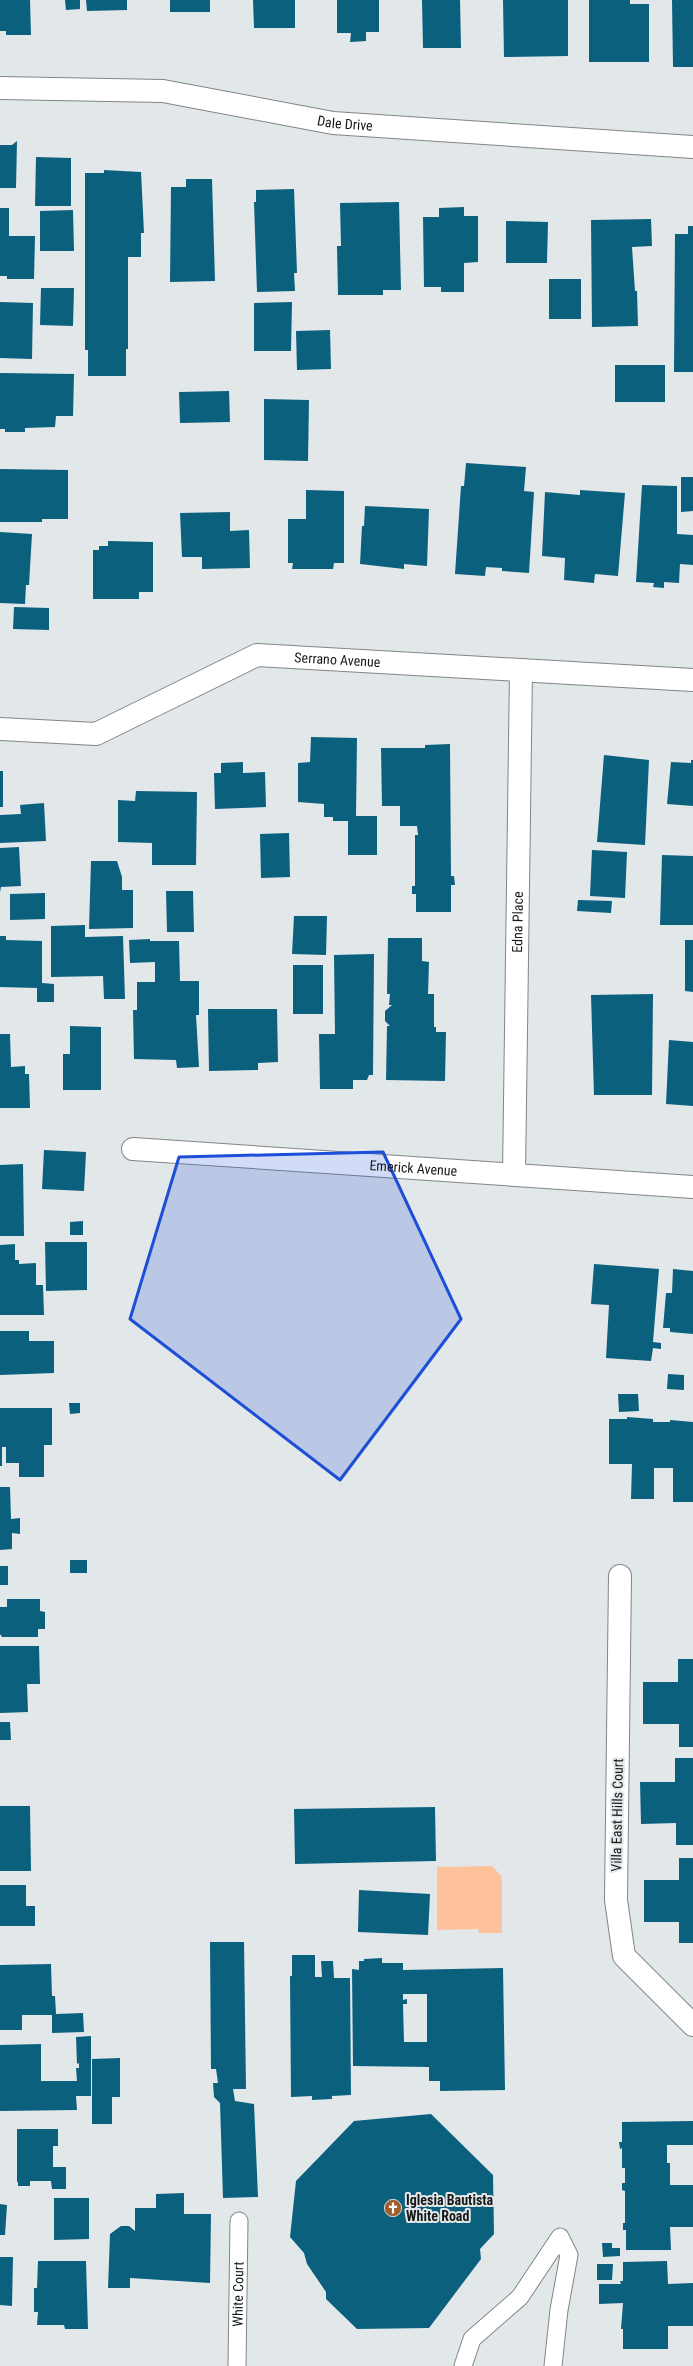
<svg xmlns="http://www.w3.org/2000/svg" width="693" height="2366" viewBox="0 0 693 2366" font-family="'Roboto Condensed',sans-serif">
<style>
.green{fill:#fdc19c}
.building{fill:#0b607e;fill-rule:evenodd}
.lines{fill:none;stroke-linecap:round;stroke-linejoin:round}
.service-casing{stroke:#818587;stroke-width:19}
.minor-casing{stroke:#818587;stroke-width:24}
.service{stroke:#fff;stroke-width:17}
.minor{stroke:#fff;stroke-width:22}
.marked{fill:#1d4ed8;fill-opacity:0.2;stroke:#1d4ed8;stroke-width:3;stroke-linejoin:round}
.labels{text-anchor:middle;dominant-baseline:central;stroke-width:4;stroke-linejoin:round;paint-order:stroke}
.street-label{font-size:14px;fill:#181a1a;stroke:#e2e7e9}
.poi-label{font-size:14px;font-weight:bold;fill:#181a1a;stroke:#e2e7e9;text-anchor:start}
</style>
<rect width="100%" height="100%" fill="#e2e7e9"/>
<polygon class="green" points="492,1866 502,1877 502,1933 479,1933 478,1929 437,1930 437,1867"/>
<g class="building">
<polygon points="0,0 30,0 31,35 6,35 6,31 0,31"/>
<polygon points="65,0 80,0 80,9 66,10"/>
<polygon points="86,0 127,0 127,10 87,11"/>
<rect x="170" y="0" width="40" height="12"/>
<polygon points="253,0 295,0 295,28 254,28"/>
<polygon points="337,0 379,0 379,32 366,32 366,41 350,42 351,33 337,33"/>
<polygon points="422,0 460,0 461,48 423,48"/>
<polygon points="503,0 568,0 568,56 504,57"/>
<polygon points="589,0 630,0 630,4 649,4 649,62 589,62"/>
<polygon points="672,0 693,0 693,67 673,67"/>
<polygon points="17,141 16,188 0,188 0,145 12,145"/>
<polygon points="36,157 71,158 71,206 35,206"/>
<polygon points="104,170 141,172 144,233 141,233 141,257 128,257 128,349 126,349 126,376 88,376 88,350 85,350 85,173 104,173"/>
<polygon points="186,179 212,179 215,281 170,282 171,187 186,187"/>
<polygon points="294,189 297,273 294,273 295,291 257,292 254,202 256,202 256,190"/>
<polygon points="399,202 401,290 383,290 383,295 338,295 337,246 341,246 340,203"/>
<polygon points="464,207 464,216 478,216 478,262 464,263 464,292 441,292 441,287 424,287 423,217 439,217 439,208"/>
<polygon points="0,208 9,208 9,236 35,236 34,279 7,279 7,276 0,276"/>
<polygon points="73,210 74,251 40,251 40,211"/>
<polygon points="651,219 652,246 632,247 635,291 637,291 638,326 592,327 591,220"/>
<polygon points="506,221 548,222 547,263 506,263"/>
<polygon points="688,226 693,226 693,372 674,372 675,234 688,234"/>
<rect x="549" y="279" width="32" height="40"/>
<polygon points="41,288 74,288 73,326 40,325"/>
<polygon points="0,302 33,303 32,359 0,358"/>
<polygon points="292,302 291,351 254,351 254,303"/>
<polygon points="330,330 331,369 297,370 296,331"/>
<rect x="615" y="365" width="50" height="37"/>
<polygon points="0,373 74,374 73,416 56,416 55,427 25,428 25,432 5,432 5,429 0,429"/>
<polygon points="229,391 230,422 180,423 179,392"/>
<polygon points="264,399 309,400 308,461 264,460"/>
<polygon points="466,463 526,467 524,491 534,492 529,573 502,571 502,568 486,567 485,576 455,574 461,486 464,486"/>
<polygon points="0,469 68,470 68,519 42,519 42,522 0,522"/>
<polygon points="681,477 693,477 693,511 681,512"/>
<polygon points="642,485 677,486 677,534 693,535 693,565 680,564 679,583 664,582 664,588 653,587 654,583 636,582"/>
<polygon points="306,490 344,491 344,563 334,563 333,569 292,569 293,563 288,563 288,519 306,519"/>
<polygon points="580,490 625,493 618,576 595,574 594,583 564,580 565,558 542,556 545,492 580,495"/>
<polygon points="365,506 429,509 427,566 404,564 404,569 360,564 362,526 364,526"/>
<polygon points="230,512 230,531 249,530 250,568 202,569 202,557 182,557 180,513"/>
<polygon points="0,532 32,534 29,585 26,585 25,604 0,603"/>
<polygon points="108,541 153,542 153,592 139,592 139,599 93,599 93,550 99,550 99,546 108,546"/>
<polygon points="14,607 49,608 49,630 13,629"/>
<polygon points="311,737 357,738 356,816 377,816 377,855 348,855 348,821 333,821 333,817 324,817 324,804 298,802 298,763 310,762"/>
<polygon points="450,744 451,876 454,876 455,885 451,885 451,912 416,912 416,894 412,894 412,886 415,886 415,835 418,835 417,826 400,826 400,806 382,806 381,748 425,748 425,745"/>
<polygon points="604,755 649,760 645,845 597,842"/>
<polygon points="691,760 693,760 693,806 667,804 671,762 691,763"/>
<polygon points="243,762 243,773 265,772 266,807 215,809 214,773 221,773 221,763"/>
<rect x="0" y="771" width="3" height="36"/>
<polygon points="136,791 197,792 196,865 152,865 152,843 118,842 118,800 135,801"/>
<polygon points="44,803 46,841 0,843 0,815 21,814 20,805"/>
<polygon points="289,833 290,877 261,878 260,834"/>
<polygon points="19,847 21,886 1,887 0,892 0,848"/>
<polygon points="592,850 627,852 625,898 590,896"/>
<polygon points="662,855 693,856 693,925 660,925"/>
<polygon points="91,861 117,861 122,877 122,890 133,890 133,928 89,929"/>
<polygon points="166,891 193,891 194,932 167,932"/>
<polygon points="45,893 45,919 10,920 10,894"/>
<polygon points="578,900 612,901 611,913 577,911"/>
<polygon points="294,916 327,916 326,955 292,954"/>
<polygon points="85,925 85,937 123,936 125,999 104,999 103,976 51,977 51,926"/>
<polygon points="0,936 6,936 6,940 42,941 42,983 54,984 54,1002 37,1002 37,988 0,987"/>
<polygon points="388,938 422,938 422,961 429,962 428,994 434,994 434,1027 436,1027 436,1032 446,1032 445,1081 386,1080 387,1026 390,1026 385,1021 385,1011 392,1005 389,1005 390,994 387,994"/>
<polygon points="150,939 150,941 179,941 180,981 199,981 199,1015 196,1015 199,1067 177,1068 176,1060 134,1059 133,1010 137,1010 137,982 155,982 155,962 130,963 129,940"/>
<polygon points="685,940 693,940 693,992 685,991"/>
<polygon points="374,954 373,1075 369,1075 367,1080 353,1080 353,1089 320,1089 319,1034 335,1034 334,955"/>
<rect x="293" y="965" width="30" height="49"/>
<polygon points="653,994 652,1095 594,1095 591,995"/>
<polygon points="208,1009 277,1009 278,1062 258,1063 258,1070 209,1071"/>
<polygon points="70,1026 101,1027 101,1090 63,1090 63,1054 70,1054"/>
<polygon points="0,1034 10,1034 11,1067 25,1066 25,1074 29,1074 30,1108 0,1108"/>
<polygon points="669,1040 693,1042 693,1106 666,1104"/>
<polygon points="44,1150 86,1152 84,1191 42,1189"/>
<polygon points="23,1164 24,1236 0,1236 0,1165"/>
<polygon points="83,1221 83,1235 70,1235 70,1222"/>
<polygon points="45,1242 87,1242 87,1290 46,1291"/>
<polygon points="15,1244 15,1260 19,1260 19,1264 36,1263 36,1285 43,1285 44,1315 0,1315 0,1245"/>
<polygon points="594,1264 659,1269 653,1342 661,1343 661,1349 653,1348 651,1361 606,1358 609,1305 591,1304"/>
<polygon points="673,1269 693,1271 693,1334 670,1332 670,1328 663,1328 666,1293 672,1293"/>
<polygon points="0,1331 29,1331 29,1341 54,1341 54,1373 0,1375"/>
<polygon points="668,1374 684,1375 684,1390 667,1389"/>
<polygon points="618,1394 638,1394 639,1411 619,1412"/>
<polygon points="69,1403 80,1403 80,1413 70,1414"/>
<polygon points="0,1408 52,1408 52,1445 44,1445 44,1477 19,1477 19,1463 6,1463 6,1447 2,1447 2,1466 0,1466"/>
<polygon points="627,1417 653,1419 653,1422 670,1422 670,1420 693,1422 693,1502 673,1502 673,1468 654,1468 654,1499 631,1499 632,1464 609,1464 609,1419 627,1419"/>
<polygon points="0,1487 10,1487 11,1519 20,1518 20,1534 12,1533 12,1549 0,1550"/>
<rect x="70" y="1560" width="17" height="13"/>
<rect x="0" y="1566" width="8" height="19"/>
<polygon points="7,1599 40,1599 40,1611 45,1612 45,1629 38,1629 38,1637 2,1637 0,1634 0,1607 7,1607"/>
<polygon points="0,1646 39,1646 40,1684 27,1684 28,1712 0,1713"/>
<polygon points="678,1659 693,1659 693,1747 679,1747 679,1724 643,1724 643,1682 678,1682"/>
<polygon points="0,1722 10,1722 11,1740 0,1740"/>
<polygon points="675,1758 693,1758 693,1845 676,1845 676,1823 641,1824 640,1782 675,1782"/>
<polygon points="0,1806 30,1806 31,1871 0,1871"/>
<polygon points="435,1807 436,1861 295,1864 294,1809"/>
<polygon points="679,1858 693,1858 693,1943 679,1943 679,1922 644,1922 644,1880 679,1880"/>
<polygon points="0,1885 26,1885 26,1906 35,1906 35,1926 0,1926"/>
<polygon points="359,1890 430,1894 428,1935 358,1932"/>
<polygon points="210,1942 244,1942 246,2089 233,2089 235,2101 254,2104 258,2197 223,2198 220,2103 214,2097 213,2083 218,2083 216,2069 211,2069"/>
<polygon points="292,1955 315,1955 315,1977 322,1977 321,1961 333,1961 334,1978 350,1978 351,2095 332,2096 332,2099 312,2100 312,2096 291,2097 290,1976 292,1976"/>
<path d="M382 1958V1963H403V1970L503 1968 505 2090 440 2091V2081H429V2067L353 2066 352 1969 359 1970V1961H364V1959ZM403 1994H427V2042H404L403 2004H407V1999L403 2000Z"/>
<polygon points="51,1964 52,1996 55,1996 56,2014 83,2013 84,2032 52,2033 52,2015 22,2015 22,2030 0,2030 0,1965"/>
<polygon points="91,2036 91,2096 76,2096 77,2110 0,2111 0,2045 41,2044 41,2081 77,2081 76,2068 79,2068 79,2063 77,2064 76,2037"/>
<polygon points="120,2058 120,2097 112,2097 112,2124 92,2124 92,2059"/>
<polygon points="431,2114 493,2175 494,2234 480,2249 481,2259 429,2328 357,2329 326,2299 326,2292 307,2264 304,2253 290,2237 296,2181 354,2121"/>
<polygon points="693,2121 693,2145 667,2145 667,2163 670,2163 670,2185 693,2185 693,2227 670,2227 671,2250 626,2250 626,2230 623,2230 623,2223 625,2223 625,2191 622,2190 622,2183 625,2183 625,2168 622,2168 622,2148 620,2149 619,2142 622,2142 622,2122"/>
<polygon points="17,2129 58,2129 58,2146 53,2146 53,2167 66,2167 66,2189 52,2189 51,2181 30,2181 30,2186 18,2186 18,2182 17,2182"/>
<polygon points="184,2193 184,2214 211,2214 210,2283 130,2278 130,2288 108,2288 110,2234 121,2226 129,2226 135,2231 135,2208 156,2208 156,2194"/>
<polygon points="54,2198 89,2198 89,2239 54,2240"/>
<polygon points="0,2204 7,2205 5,2235 0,2235"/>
<polygon points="602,2243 612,2243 612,2248 620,2248 620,2256 603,2257"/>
<polygon points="0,2257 13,2257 12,2306 0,2305"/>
<polygon points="38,2261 86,2261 88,2329 65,2329 64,2325 37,2325 38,2312 34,2312 34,2288 37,2288"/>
<polygon points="667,2261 668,2284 693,2283 693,2326 668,2326 668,2349 623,2349 623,2329 621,2329 623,2303 599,2304 599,2284 621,2284 620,2281 623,2281 623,2262"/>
<polygon points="597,2264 613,2264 612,2280 597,2280"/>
</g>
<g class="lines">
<defs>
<g id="service">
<path id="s1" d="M237 2366 239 2221"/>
<polyline points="463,2366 472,2339 520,2297 560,2237 569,2255 559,2310 553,2366"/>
</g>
<g id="minor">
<path id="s2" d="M0 88 163 91 333 123 693 147"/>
<path id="s3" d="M0 729 96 734 257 655 693 680"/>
<path id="s4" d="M133 1149 693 1187"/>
<path id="s5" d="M514 1175 521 670"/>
<polyline points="620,1576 616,1900 624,1956 693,2025"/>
</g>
</defs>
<use href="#service" class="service-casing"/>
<use href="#minor" class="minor-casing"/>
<use href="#service" class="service"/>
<use href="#minor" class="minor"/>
</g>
<path class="marked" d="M383 1152 461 1319 340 1480 130 1319 179 1157Z"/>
<defs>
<symbol id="church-disc" viewBox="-11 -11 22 22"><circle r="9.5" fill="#a15d2e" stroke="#e2e7e9"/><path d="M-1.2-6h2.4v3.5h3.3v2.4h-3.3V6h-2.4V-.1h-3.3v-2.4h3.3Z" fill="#fff"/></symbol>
</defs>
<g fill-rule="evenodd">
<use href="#church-disc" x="383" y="2198" width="20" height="20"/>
</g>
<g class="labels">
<g class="street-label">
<text stroke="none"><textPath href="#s2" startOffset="348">Dale Drive</textPath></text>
<text stroke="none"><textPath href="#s3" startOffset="356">Serrano Avenue</textPath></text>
<text stroke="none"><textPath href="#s5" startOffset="253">Edna Place</textPath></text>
<text stroke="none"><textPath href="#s4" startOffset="281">Emerick Avenue</textPath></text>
<text transform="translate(617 1815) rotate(-89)">Villa East Hills Court</text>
<text stroke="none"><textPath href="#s1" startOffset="72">White Court</textPath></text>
</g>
<g class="poi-label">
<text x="406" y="2200">Iglesia Bautista<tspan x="406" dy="16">White Road</tspan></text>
</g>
</g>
</svg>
